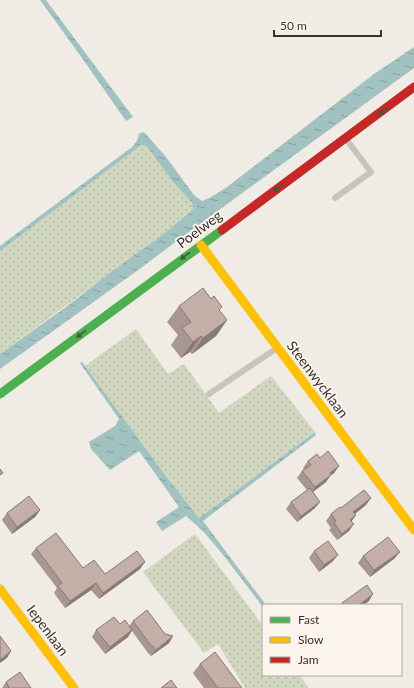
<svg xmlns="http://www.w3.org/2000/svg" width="414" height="688" viewBox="0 0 414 688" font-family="Lato,sans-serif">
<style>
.grass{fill:url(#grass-dots)}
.water{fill:url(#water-ripples)}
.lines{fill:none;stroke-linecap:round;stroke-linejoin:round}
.lane{stroke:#c9c3be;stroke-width:6}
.fast{stroke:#4caf50;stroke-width:9}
.slow{stroke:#ffc107;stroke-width:9}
.jam{stroke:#c62828;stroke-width:9}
.wall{fill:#a89690}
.shaded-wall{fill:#887a75}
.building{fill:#c3afa7;stroke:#887a75}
.oneway{fill:#415c38}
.labels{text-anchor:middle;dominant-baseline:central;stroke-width:3.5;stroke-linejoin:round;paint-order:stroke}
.street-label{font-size:14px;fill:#3b302b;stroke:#fbf5ee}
</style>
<defs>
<pattern id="grass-dots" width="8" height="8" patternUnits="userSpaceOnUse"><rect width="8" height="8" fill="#d1d6bf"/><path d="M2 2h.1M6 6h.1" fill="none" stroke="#b4b8a4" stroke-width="1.8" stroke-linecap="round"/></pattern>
<pattern id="water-ripples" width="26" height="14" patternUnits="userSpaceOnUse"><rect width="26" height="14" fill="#a1c2c1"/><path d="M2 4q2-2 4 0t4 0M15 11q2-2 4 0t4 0" fill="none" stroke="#849e9d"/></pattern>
</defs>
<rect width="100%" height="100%" fill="#f0ebe5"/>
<g class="grass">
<polygon points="144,144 147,147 192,203 193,209 190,212 162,235 0,354 0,251 140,146"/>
<polygon points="136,329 168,374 184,364 219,413 271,376 315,432 199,518 166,476 85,366"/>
<polygon points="195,534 263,626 263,675 299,675 309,688 245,688 218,644 204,653 143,572"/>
</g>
<g class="water">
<polygon points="40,0 46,0 133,117 126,121 82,58"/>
<polygon points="414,47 414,68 193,229 134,273 0,369 0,354 66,307 111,272 162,235 190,212 193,209 192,203 172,180 147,147 143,145 140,146 0,251 0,246 132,147 137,141 139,134 142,132 145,133 166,157 194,195 202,201 211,197 227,187 374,74"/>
<polygon points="82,362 166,476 199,518 315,432 316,435 203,521 266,605 263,605 263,607 224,556 203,531 186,516 162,531 156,522 179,507 139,451 110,470 91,449 89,442 115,426 119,419 80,363"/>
</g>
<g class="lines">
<g class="lane">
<polyline points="335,198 371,172 346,139"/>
<polyline points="209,394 277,348"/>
</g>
<polyline class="fast" points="0,394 222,230"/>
<g class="slow">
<polyline points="201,245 414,530"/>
<polyline points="0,589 74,688"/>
</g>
<polyline class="jam" points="222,230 414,87"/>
</g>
<g class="wall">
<polygon points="179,306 220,311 227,320 216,336 192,354 190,352 181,358 171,345 178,335 167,322"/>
<polygon points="320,458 339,466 334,473 330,476 326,482 313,492 315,508 297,522 286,509 291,502 307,490 297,478 302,471 304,469 303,468 308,461"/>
<polygon points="366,505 355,514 356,515 351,522 349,531 337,540 329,530 331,528 326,521 331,514 341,508"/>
<polygon points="40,510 35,517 12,534 2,520 7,513"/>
<polygon points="36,548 83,568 105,574 140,569 99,599 91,590 65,608 54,593 57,588 31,554"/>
<polygon points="314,551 333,561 319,572 309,558"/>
<polygon points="363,556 395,558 370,577 358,563"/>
<polygon points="133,621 165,634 173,636 169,643 151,656 148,653 132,631 128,637 105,654 92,637 96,630 120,624 129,626"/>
<polygon points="200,664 242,688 204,688 193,673"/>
<polygon points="6,682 31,688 2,688"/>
</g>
<g class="shaded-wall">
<polygon points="227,320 216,336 192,354 203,338"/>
<polygon points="201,336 190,352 181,358 193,342"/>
<polygon points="339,466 334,473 330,476 326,482 310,494 315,487 330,473"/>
<polygon points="371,498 366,505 348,519 353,512"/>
<polygon points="320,502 315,508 297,522 301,516"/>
<polygon points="40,510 35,517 12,534 17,527"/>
<polygon points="356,515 351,522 350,520"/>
<polygon points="354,524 349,531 337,540 342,534"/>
<polygon points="400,552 395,558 370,577 374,570"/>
<polygon points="338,555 333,561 319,572 324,565"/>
<polygon points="145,562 140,569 99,599 103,593"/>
<polygon points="96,583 91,590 65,608 70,601"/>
<polygon points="373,594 369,601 364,605 359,605"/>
<polygon points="132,630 128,637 105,654 110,647"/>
<polygon points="173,636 169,643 151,656 156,650"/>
<polygon points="11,651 7,658 0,663 0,660"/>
</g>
<g class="building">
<polygon points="203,288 211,299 214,296 222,307 219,310 227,320 203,338 201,336 193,342 182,328 191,322 179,306"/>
<polygon points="328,451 339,466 330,473 331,475 315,487 302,471 311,465 308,461 317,454 320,458"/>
<polygon points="0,469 3,473 0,475"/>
<polygon points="310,488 320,502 301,516 291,502"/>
<polygon points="364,490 371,498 353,512 356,515 350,520 354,524 342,534 334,523 336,521 331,514 340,507 341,508"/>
<polygon points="29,496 40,510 17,527 7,513"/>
<polygon points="56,533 83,568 94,560 105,574 137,551 145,562 103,593 96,583 70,601 58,586 62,583 36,548"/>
<polygon points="388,537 400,552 374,570 363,556"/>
<polygon points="328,541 338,555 324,565 314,551"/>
<polygon points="367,585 373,594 359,605 343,605 342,603"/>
<polygon points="147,610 165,634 173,636 156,650 153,646 152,647 133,621"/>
<polygon points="114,617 120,624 125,620 132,630 110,647 96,630"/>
<polygon points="0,636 11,651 0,660"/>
<polygon points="215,652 242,688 218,688 200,664"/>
<polygon points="20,672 31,688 8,688 9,687 6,682"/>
<polygon points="171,680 177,688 161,688"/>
</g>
<defs><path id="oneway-solid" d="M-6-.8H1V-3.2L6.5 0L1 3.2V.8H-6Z"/></defs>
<g class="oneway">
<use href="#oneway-solid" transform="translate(383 111) rotate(143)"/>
<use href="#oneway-solid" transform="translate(278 188) rotate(144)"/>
<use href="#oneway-solid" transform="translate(185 256) rotate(143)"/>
<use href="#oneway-solid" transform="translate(81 334) rotate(143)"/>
</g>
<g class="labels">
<g class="street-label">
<text transform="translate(199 229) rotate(-37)">Poelweg</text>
<text transform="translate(318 379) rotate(53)">Steenwycklaan</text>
<text transform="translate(48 630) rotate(53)">Iepenlaan</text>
</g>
</g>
<rect x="262" y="604" width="140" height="72" fill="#fbf5ee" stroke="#aea6a0"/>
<rect x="270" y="617" width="20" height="6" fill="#4caf50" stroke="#aea6a0"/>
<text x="298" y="624" font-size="12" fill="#3b302b">Fast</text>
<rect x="270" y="637" width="20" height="6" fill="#ffc107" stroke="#aea6a0"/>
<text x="298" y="644" font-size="12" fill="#3b302b">Slow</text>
<rect x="270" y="657" width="20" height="6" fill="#c62828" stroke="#aea6a0"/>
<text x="298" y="664" font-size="12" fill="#3b302b">Jam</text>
<path d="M274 30v6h107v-6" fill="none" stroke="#3b302b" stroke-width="2"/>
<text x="280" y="30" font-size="12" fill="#3b302b" stroke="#fbf5ee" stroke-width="3" paint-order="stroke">50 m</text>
</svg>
